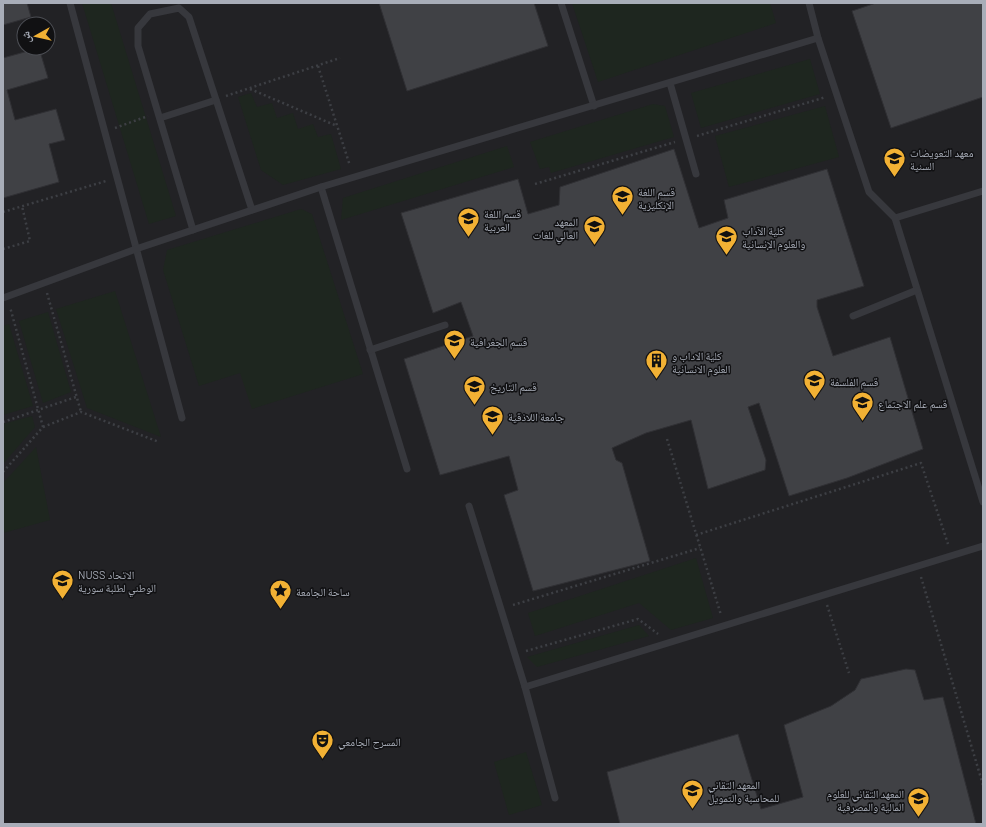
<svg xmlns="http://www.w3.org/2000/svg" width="986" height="827" viewBox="0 0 986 827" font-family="Barlow,'Noto Naskh Arabic',sans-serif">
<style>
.built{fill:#222225;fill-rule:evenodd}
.green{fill:#1e261f}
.building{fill:#404145;stroke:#303034}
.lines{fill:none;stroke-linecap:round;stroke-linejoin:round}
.path{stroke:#3d3f44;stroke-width:2.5;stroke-dasharray:2 3;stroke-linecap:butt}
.lane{stroke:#37383d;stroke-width:7}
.labels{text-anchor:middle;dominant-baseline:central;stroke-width:3;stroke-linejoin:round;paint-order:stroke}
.poi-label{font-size:11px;fill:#a8adb8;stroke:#111113;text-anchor:start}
</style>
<rect width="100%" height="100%" fill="#161618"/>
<path class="built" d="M3 3H983V824H3ZM24 24H48V48H24Z"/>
<g class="green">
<polygon points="82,3 111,3 176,216 149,224"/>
<polygon points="572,3 770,3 776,23 598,82"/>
<polygon points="810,59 820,94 701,128 691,93"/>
<polygon points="251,93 257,107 272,103 277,118 293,113 298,129 313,124 318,137 331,134 341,169 283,185 261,170 238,97"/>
<polygon points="653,104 665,106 674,137 551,173 549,167 540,169 530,142"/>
<polygon points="825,106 839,157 729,187 715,136"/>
<polygon points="507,146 514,167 341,220 343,198"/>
<polygon points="301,209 312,214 363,374 252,409 240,373 199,386 163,270 167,250"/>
<polygon points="115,291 161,437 87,408 56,309"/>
<polygon points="48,312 71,392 43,403 19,321"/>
<polygon points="9,324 33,406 3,415 3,326"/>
<polygon points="32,416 35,427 3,464 3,424"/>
<polygon points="36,447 50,520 3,533 3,483"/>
<polygon points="696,558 713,618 671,630 639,603 535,636 528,613"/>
<polygon points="639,625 649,636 537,667 527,657"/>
<polygon points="526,752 542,805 509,815 494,762"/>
</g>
<g class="building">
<polygon points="3,3 27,3 31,17 3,25"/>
<polygon points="379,3 534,3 548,46 407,91"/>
<polygon points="876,3 983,3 983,97 891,128 852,11"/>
<polygon points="39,48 48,78 7,90 15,120 56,109 65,140 49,144 59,182 3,198 3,58"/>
<polygon points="674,149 699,228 728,218 724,200 827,169 864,286 817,300 817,307 833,356 890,337 923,449 847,478 789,496 759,403 748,407 766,460 765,470 708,489 691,420 646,433 612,448 616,460 622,463 650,561 533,591 504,495 518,490 509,456 440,475 404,359 473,336 461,302 433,313 401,213 518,179 528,214 559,205 560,187"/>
<polygon points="906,669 915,670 924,700 943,697 976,824 620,824 607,772 738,734 761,809 803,797 784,725 831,706 855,690 861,679"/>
</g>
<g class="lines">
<g class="path">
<polyline points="318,66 350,166"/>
<polyline points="250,89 337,126"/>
<polyline points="226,96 340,58"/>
<polyline points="115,128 148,116"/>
<polyline points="697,136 826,97"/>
<polyline points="535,184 675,142"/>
<polyline points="3,212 106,181"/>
<polyline points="3,249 30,241 22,206"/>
<polyline points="47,293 81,412"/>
<polyline points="3,422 76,397"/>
<polyline points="43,427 81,412 159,442"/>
<polyline points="667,439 721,615"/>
<polyline points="3,472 43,427 10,307"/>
<polyline points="696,535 921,463 948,544"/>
<polyline points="921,577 983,785"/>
<polyline points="513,605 700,548"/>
<polyline points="827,605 849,673"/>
<polyline points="526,651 638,619 658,634"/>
</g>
<g class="lane">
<polyline points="70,3 182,418"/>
<polyline points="561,3 594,106"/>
<polyline points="809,3 818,38"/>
<polyline points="670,83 696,174"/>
<polyline points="160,118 216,100"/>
<polyline points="321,187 407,469"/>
<polyline points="895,218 983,191"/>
<polyline points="193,230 138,46 138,28 150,14 179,8 189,17 252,210"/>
<polyline points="3,298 136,249 321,187 818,38 869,192 895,218 983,502"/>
<polyline points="853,316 917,290"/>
<polyline points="370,350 445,325"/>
<polyline points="469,506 525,687 983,546"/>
<polyline points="525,687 555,798"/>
</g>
</g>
<defs>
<symbol id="university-pin" viewBox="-11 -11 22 30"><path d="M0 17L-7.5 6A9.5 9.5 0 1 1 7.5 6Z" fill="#f2b134" stroke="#111113"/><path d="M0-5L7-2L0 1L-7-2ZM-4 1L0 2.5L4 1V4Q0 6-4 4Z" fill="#111"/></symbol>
<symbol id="building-pin" viewBox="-11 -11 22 30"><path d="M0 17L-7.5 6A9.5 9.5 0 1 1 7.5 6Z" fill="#f2b134" stroke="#111113"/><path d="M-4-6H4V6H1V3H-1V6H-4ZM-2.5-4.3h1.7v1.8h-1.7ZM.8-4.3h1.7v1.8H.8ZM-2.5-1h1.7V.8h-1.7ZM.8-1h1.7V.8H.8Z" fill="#111"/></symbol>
<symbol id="sight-pin" viewBox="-11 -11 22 30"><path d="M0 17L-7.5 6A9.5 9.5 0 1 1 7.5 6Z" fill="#f2b134" stroke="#111113"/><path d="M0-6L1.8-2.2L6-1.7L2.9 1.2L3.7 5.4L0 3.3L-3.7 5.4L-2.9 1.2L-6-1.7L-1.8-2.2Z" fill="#111"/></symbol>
<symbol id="theatre-pin" viewBox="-11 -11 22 30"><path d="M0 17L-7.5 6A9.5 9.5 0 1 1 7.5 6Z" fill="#f2b134" stroke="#111113"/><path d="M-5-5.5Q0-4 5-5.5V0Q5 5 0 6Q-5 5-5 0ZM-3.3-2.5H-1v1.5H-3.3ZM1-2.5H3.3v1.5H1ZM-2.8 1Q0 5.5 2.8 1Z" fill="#111"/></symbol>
</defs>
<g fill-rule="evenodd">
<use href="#university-pin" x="882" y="146" width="25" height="34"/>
<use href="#university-pin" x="610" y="184" width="25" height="34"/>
<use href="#university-pin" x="456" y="206" width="25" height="34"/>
<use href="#university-pin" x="582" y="214" width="25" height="34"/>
<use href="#university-pin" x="714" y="224" width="25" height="34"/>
<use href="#university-pin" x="442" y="328" width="25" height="34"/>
<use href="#building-pin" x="644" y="348" width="25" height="34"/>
<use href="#university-pin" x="802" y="368" width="25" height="34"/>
<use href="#university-pin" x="462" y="374" width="25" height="34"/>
<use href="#university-pin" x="850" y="390" width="25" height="34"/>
<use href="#university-pin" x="480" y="404" width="25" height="34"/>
<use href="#university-pin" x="50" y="568" width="25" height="34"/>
<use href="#sight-pin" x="268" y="578" width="25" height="34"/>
<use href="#theatre-pin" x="310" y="728" width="25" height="34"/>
<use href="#university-pin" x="680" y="778" width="25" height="34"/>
<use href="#university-pin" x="906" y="786" width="25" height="34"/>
</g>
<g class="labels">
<g class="poi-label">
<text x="910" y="152">معهد التعويضات<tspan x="910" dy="13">السنية</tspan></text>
<text x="638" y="191">قسم اللغة<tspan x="638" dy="13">الإنكليزية</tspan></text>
<text x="484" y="213">قسم اللغة<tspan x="484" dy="13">العربية</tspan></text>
<text x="578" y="221" text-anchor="end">المعهد<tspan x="578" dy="13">العالي للغات</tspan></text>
<text x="742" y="230">كلية الآداب<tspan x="742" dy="13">والعلوم الإنسانية</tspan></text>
<text x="470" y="341">قسم الجغرافية</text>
<text x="672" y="355">كلية الاداب و<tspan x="672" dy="13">العلوم الانسانية</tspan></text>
<text x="830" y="381">قسم الفلسفة</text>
<text x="490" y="386">قسم التاريخ</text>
<text x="878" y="403">قسم علم الاجتماع</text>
<text x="508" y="416">جامعة اللاذقية</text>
<text x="78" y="574">NUSS الاتحاد<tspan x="78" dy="13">الوطني لطلبة سورية</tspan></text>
<text x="296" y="591">ساحة الجامعة</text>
<text x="338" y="741">المسرح الجامعي</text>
<text x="708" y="784">المعهد التقاني<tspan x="708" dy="13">للمحاسبة والتمويل</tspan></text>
<text x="904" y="793" text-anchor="end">المعهد التقاني للعلوم<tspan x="904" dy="13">المالية والمصرفية</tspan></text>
</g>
</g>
<rect width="986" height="827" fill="none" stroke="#a8adb8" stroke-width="8"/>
<g transform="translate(36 36) rotate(262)"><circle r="19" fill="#111113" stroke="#4d4f55"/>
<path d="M0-3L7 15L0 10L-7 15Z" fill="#f2b134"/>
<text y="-6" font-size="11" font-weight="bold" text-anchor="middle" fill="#a8adb8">ش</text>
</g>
</svg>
